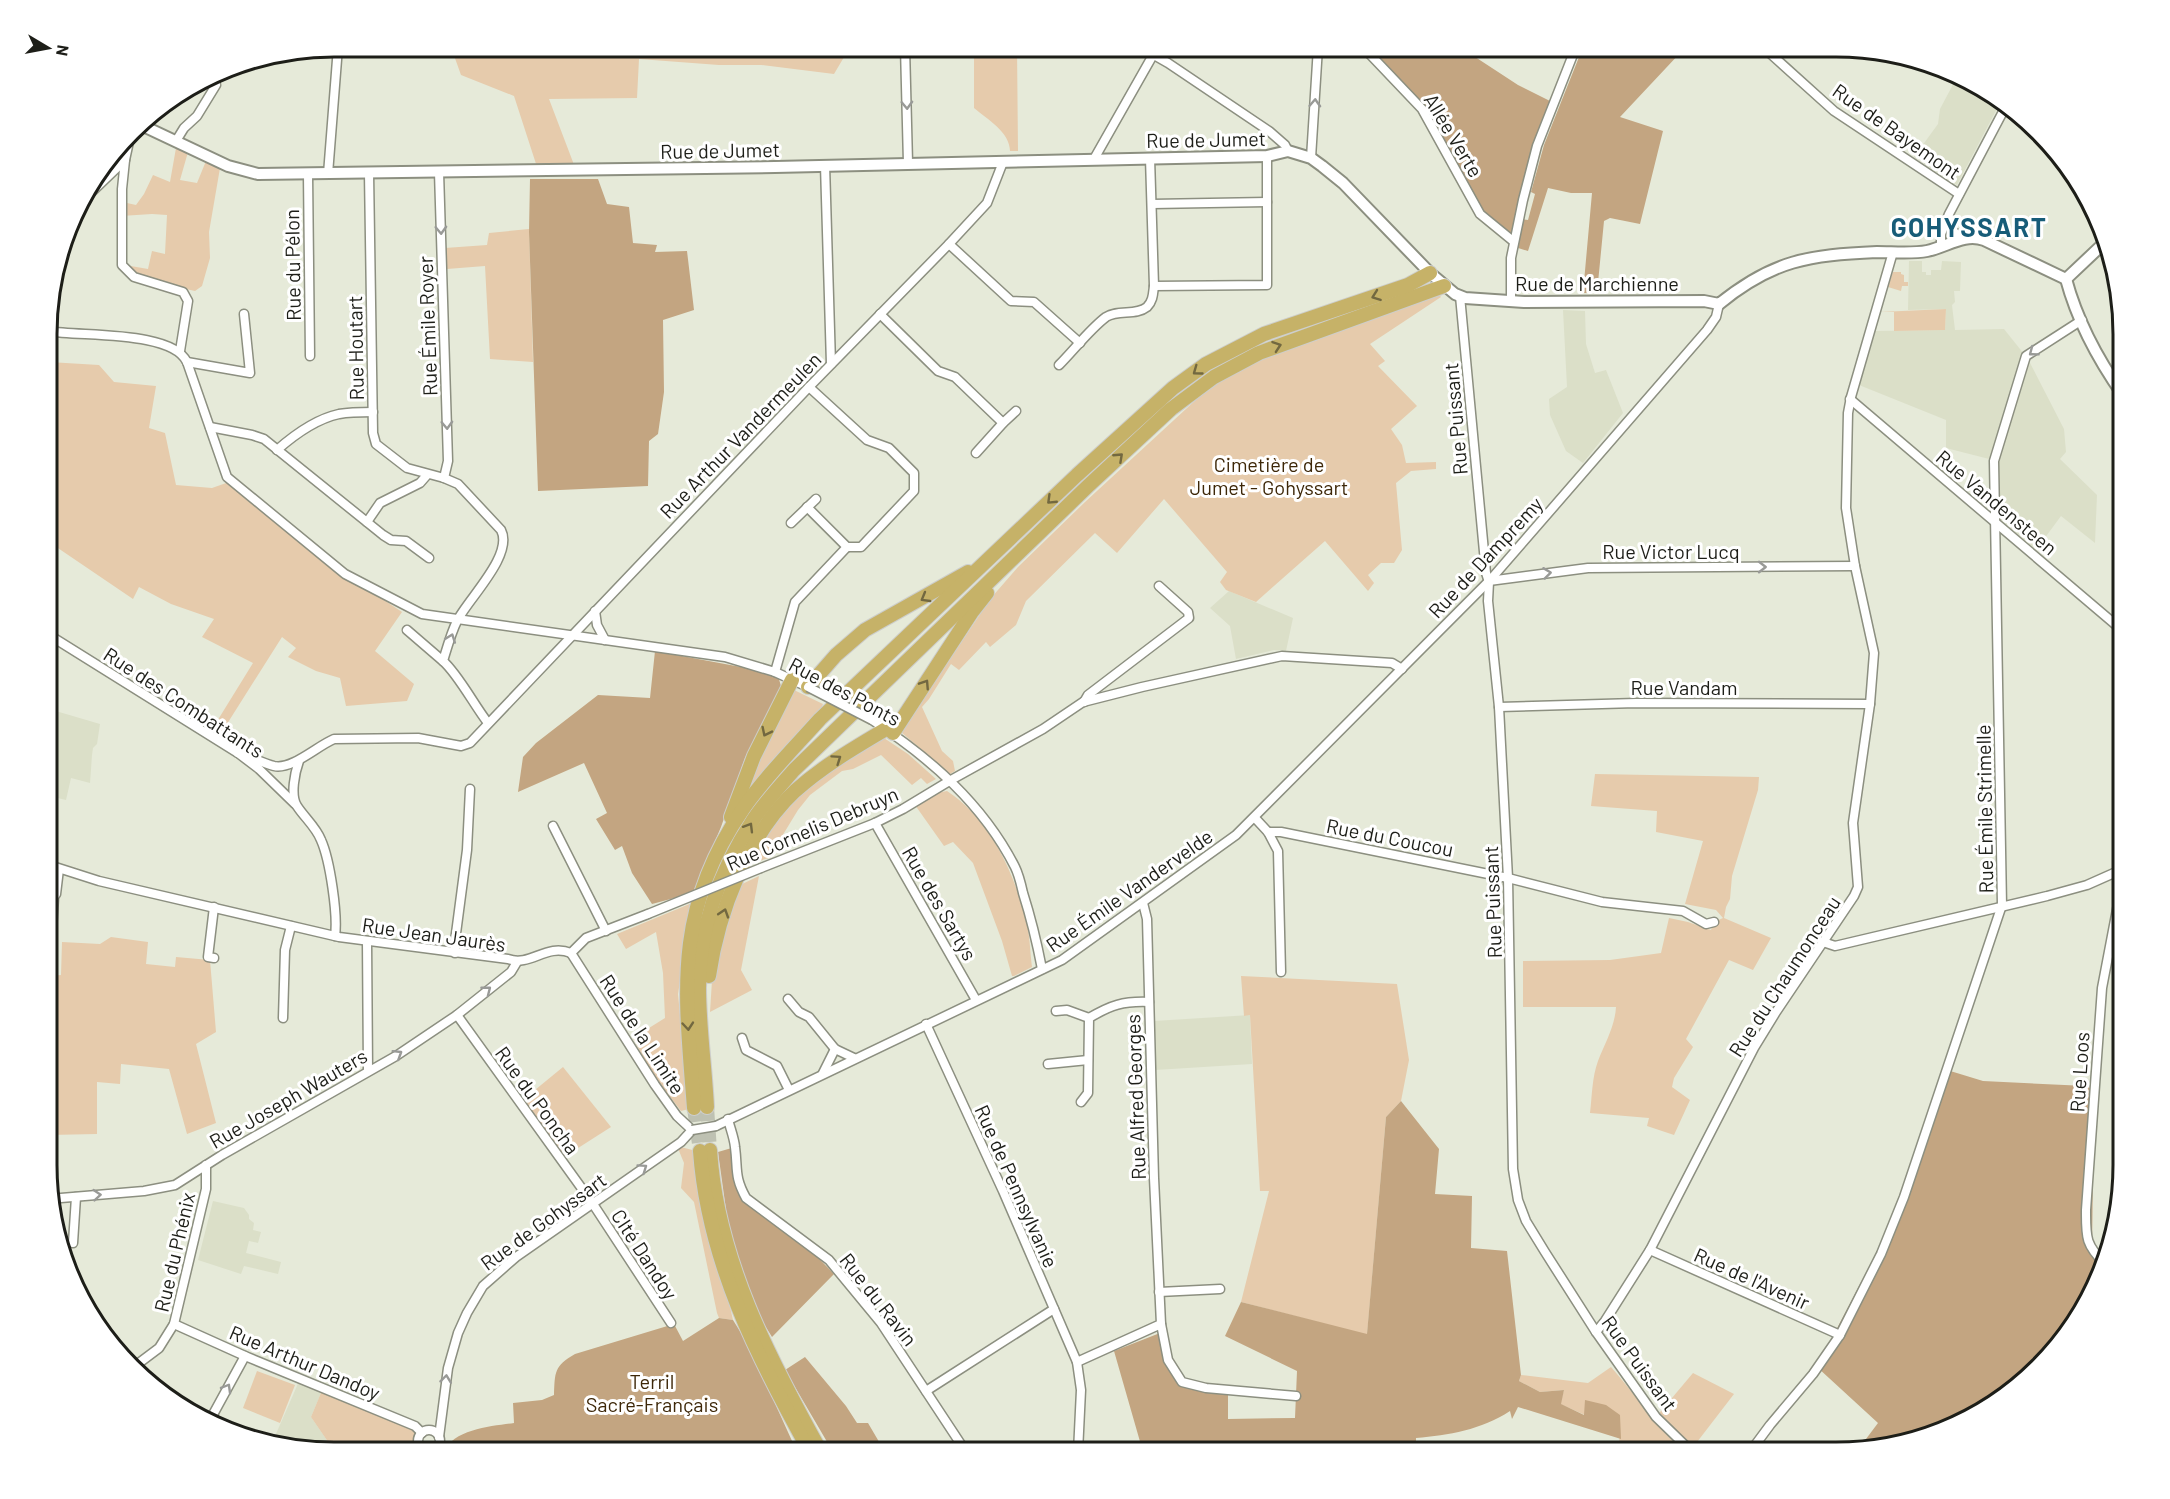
<svg xmlns="http://www.w3.org/2000/svg" width="2170" height="1499" viewBox="0 0 2170 1499" font-family="Barlow,sans-serif">
<style>
.built{fill:#dbdfc8}
.green{fill:#e6cbac}
.forest{fill:#c3a581}
.lines{fill:none;stroke-linecap:round;stroke-linejoin:round}
.trunk-tunnel{stroke:#bec1b2;stroke-width:14;stroke-dasharray:14 7;stroke-linecap:butt}
.minor-casing{stroke:#8c8f80;stroke-width:11}
.tertiary-casing{stroke:#8c8f80;stroke-width:14}
.trunk-casing{stroke:#cdcecc;stroke-width:16}
.minor{stroke:#fff;stroke-width:8}
.tertiary{stroke:#fff;stroke-width:10}
.trunk{stroke:#c6b268;stroke-width:14}
.minor-bridge-casing{stroke:#8c8f80;stroke-width:11;stroke-linecap:butt}
.minor-bridge{stroke:#fff;stroke-width:8}
.oneway{stroke:#999a97}
.oneway2{stroke:#726840}
.labels{text-anchor:middle;dominant-baseline:central;stroke-width:6;stroke-linejoin:round;paint-order:stroke}
.street-label{font-size:20px;fill:#1d1e18;stroke:#fff}
.park-label{font-size:20px;fill:#3d2708;stroke:#fff}
.district-label{font-size:26px;font-weight:bold;letter-spacing:1.5px;fill:#175c78;stroke:#fff}
.rim{fill:none;stroke:#1d1e18;stroke-width:3}
</style>
<rect width="100%" height="100%" fill="#e6ead9"/>
<g class="built">
<polygon points="1957,77 2001,101 1957,185 1914,157 1938,124 1940,109"/>
<polygon points="1909,261 1922,261 1922,272 1926,272 1926,275 1931,275 1931,270 1941,270 1942,261 1961,262 1960,291 1954,291 1955,302 1952,305 1955,330 2004,329 2028,359 2064,429 2066,452 2060,459 2097,495 2095,543 2061,516 2033,554 1995,521 1997,461 1946,448 1946,420 1859,385 1875,331 1945,330 1946,309 1908,310"/>
<polygon points="1563,310 1585,311 1586,344 1595,373 1606,370 1623,413 1583,463 1566,451 1550,415 1549,399 1567,387"/>
<polygon points="1229,591 1293,618 1286,651 1274,650 1236,659 1230,626 1210,608"/>
<polygon points="49,709 100,724 97,744 93,748 92,755 90,783 71,778 66,800 49,796"/>
<polygon points="1250,1015 1252,1064 1155,1070 1154,1021"/>
<polygon points="213,1201 244,1208 249,1215 249,1219 254,1223 253,1230 261,1232 258,1243 249,1241 246,1253 281,1262 278,1274 244,1266 241,1274 198,1260"/>
<polygon points="300,1379 323,1388 311,1417 335,1452 316,1452 272,1443"/>
</g>
<g class="green">
<polygon points="451,47 850,47 834,74 761,65 719,65 639,59 637,98 549,99 576,170 538,170 514,96 461,75"/>
<path d="M974 47H1017L1018 151H1010C1010 132 987 119 974 108Z"/>
<polygon points="176,148 188,152 180,180 197,183 206,161 220,168 209,232 210,258 202,286 195,291 142,279 125,265 148,269 152,251 165,254 167,215 152,214 121,216 127,203 136,205 144,194 153,175 170,182"/>
<polygon points="529,229 533,362 490,359 485,266 447,269 445,248 487,245 489,233"/>
<polygon points="1893,272 1901,272 1901,274 1904,275 1904,282 1908,282 1908,286 1902,286 1901,291 1888,287"/>
<polygon points="1437,292 1441,297 1370,344 1385,361 1378,366 1417,406 1391,429 1402,445 1406,463 1436,462 1436,469 1411,471 1396,483 1402,550 1394,563 1381,563 1368,575 1374,583 1368,591 1325,541 1256,602 1226,590 1220,582 1227,572 1164,499 1117,553 1095,533 1026,601 1016,625 990,647 986,642 959,670 951,664 929,699 922,707 942,751 953,761 955,771 950,774 901,732 991,598 1018,567 1085,502 1212,385 1258,360 1317,340 1325,335"/>
<polygon points="1946,309 1945,330 1894,331 1894,312 1880,312"/>
<polygon points="49,362 99,365 114,382 156,386 149,428 165,433 176,485 212,488 229,482 348,576 402,612 375,651 414,684 407,701 346,706 340,678 316,671 288,657 296,648 282,637 220,735 211,731 253,663 202,637 214,619 171,604 139,587 133,599 49,542"/>
<polygon points="794,690 823,704 820,711 773,759 768,769 736,804"/>
<polygon points="881,736 908,754 936,779 927,784 921,778 912,785 881,755 853,769 842,771 810,795 798,810 773,851 772,857 746,865 788,803 833,765"/>
<path d="M1595 774 1759 777 1758 790 1732 876 1730 899 1726 907 1724 918 1771 938 1753 970 1729 960 1686 1039 1693 1047 1674 1078 1672 1087 1690 1100 1674 1135 1647 1126 1649 1118 1590 1113C1592 1096 1592 1077 1598 1061 1605 1043 1615 1026 1616 1007H1523V961L1610 960 1661 953 1669 918 1688 922 1711 930 1714 922 1723 918 1716 910 1685 904 1703 841 1656 832 1657 811 1591 806Z"/>
<path d="M947 791C990 819 1014 872 1026 920 1030 935 1030 952 1032 967L1014 976H1012L1002 941 973 863 953 842 944 846 915 805 937 793Z"/>
<polygon points="759,876 741,970 752,990 710,1012 713,965 738,886"/>
<polygon points="692,903 678,994 689,1109 681,1111 651,1072 633,1038 665,1018 663,973 656,932 626,949 617,934"/>
<polygon points="111,937 148,942 146,964 175,967 176,957 210,960 216,1032 196,1044 216,1123 187,1134 169,1069 121,1064 120,1084 97,1082 97,1134 49,1135 49,976 61,975 62,942 100,944"/>
<polygon points="1241,976 1397,984 1409,1060 1401,1101 1386,1117 1367,1335 1241,1302 1269,1191 1260,1191 1250,1015 1244,1016"/>
<polygon points="563,1067 611,1127 564,1157 524,1099"/>
<polygon points="677,1146 700,1152 707,1206 733,1320 719,1318 717,1313 694,1202 681,1188 684,1163"/>
<path d="M1611 1367C1636 1395 1656 1427 1684 1452H1619L1620 1416 1585 1415 1560 1404 1564 1390 1540 1392 1519 1381 1521 1375 1588 1383Z"/>
<polygon points="257,1371 295,1385 280,1423 243,1408"/>
<polygon points="1693,1373 1734,1394 1694,1446 1656,1417"/>
<polygon points="323,1388 416,1429 418,1447 427,1452 335,1452 311,1417"/>
</g>
<g class="forest">
<polygon points="1363,47 1464,47 1466,51 1518,85 1554,103 1514,238 1480,214 1422,109"/>
<polygon points="1583,47 1678,47 1681,52 1620,117 1663,131 1640,224 1610,218 1604,221 1597,293 1583,293 1592,193 1571,193 1548,188 1528,251 1515,247 1521,219 1528,220 1535,194 1531,192 1544,145"/>
<polygon points="530,179 598,179 607,204 629,207 633,243 657,245 655,252 687,251 694,310 663,320 664,392 658,434 649,441 648,486 538,491 529,232"/>
<polygon points="655,651 741,667 778,676 781,686 745,758 721,827 693,893 652,904 632,873 622,846 615,850 596,819 607,813 584,763 518,792 523,757 536,743 598,695 650,698"/>
<polygon points="1947,1070 1983,1081 2086,1086 2094,1090 2092,1251 2105,1264 2064,1340 1963,1423 1860,1447 1878,1423 1817,1367 1901,1205"/>
<path d="M1401 1101 1439 1149 1435 1194 1472 1196 1471 1248 1507 1251 1521 1375 1519 1381 1540 1392 1564 1390 1561 1404 1584 1415 1585 1400 1606 1405 1620 1415 1621 1439 1518 1407 1512 1419 1510 1411C1481 1430 1449 1435 1416 1438V1445L1366 1452H1143L1114 1351 1160 1333 1181 1382 1228 1392V1419L1295 1418 1297 1371 1225 1336 1241 1302 1367 1334 1386 1117Z"/>
<polygon points="735,1147 738,1184 760,1212 800,1239 834,1274 772,1337 753,1306 728,1224 718,1152"/>
<path d="M719 1318 733 1320 749 1346 797 1452H444C453 1429 493 1426 514 1423L513 1403 542 1400 554 1395C555 1372 554 1366 575 1354L674 1324 683 1341Z"/>
<polygon points="805,1357 846,1406 857,1423 868,1423 885,1452 833,1452 785,1370"/>
</g>
<g class="lines">
<g class="trunk-tunnel">
<polyline points="707,1107 710,1150"/>
<polyline points="694,1108 700,1151"/>
</g>
<defs>
<g id="minor">
<polyline points="905,47 908,163"/>
<polyline points="1140,47 1168,63 1269,131 1285,145 1288,151"/>
<polyline points="1363,47 1422,109 1480,214 1513,241"/>
<polyline points="1763,47 1834,111 1959,194"/>
<polyline points="176,141 184,128 197,116 216,85"/>
<polyline points="1150,158 1154,286 1267,285 1267,156"/>
<polyline points="1311,158 1318,47"/>
<polyline points="1094,159 1153,55 1162,47"/>
<polyline points="125,160 122,189 122,265 134,277 183,292 188,301 180,351"/>
<polyline points="825,165 831,364"/>
<polyline points="439,172 448,461 444,478"/>
<path d="M369 173 373 433 376 444 407 468 444 478 458 484 501 530C514 555 468 599 457 621 451 633 447 648 443 661 458 674 474 705 488 723"/>
<polyline points="308,174 310,356"/>
<polyline points="328,174 338,47"/>
<polyline points="1152,204 1267,202"/>
<polyline points="76,207 125,160 130,137"/>
<polyline points="1949,217 1951,229 1962,239"/>
<polyline points="949,244 1011,301 1034,302 1080,343"/>
<polyline points="1941,246 1941,234 1949,214 2007,104"/>
<polyline points="1460,296 1486,573 1489,582 1488,601 1499,707 1508,878 1513,1169 1518,1200 1526,1221 1545,1252 1596,1332 1656,1417 1692,1452"/>
<polyline points="1511,301 1511,258 1523,200 1537,146 1576,47"/>
<polyline points="880,314 938,371 955,377 1003,423"/>
<path d="M49 331C80 337 172 330 187 362L227 477 345 574 422 614 725 657 775 672 808 687"/>
<polyline points="187,362 250,373 244,314"/>
<path d="M1059 365C1074 350 1090 329 1106 317 1118 309 1136 316 1147 307 1153 301 1153 294 1154 286"/>
<polyline points="1850,399 2123,631"/>
<polyline points="210,427 252,435 264,439 383,535 391,540 406,541 429,558"/>
<path d="M277 450C294 435 316 419 339 414 350 412 362 412 373 412"/>
<polyline points="976,453 1003,423 1016,411"/>
<polyline points="807,507 847,547 861,547 914,491 914,473 889,448 867,440 809,387"/>
<polyline points="367,522 380,503 420,483 427,475"/>
<polyline points="791,523 816,499"/>
<polyline points="1489,581 1588,568 1855,566"/>
<polyline points="595,611 597,625 605,640"/>
<polyline points="407,630 443,661"/>
<polyline points="49,635 238,753 259,769 295,804"/>
<polyline points="775,672 795,602 847,547"/>
<polyline points="1084,702 1088,695 1189,618 1188,612 1159,586"/>
<polyline points="1499,707 1636,703 1870,704"/>
<path d="M872 720C930 758 983 804 1015 867 1019 875 1021 884 1023 893 1031 918 1037 943 1042 969"/>
<path d="M238 753C250 756 262 763 274 766 292 770 317 746 334 739L418 738 461 746 470 743 809 387 949 244 987 203 1003 162"/>
<path d="M299 761C295 772 290 795 297 806 304 817 316 827 321 840 330 860 338 915 335 936"/>
<polyline points="1255,818 1268,832 1278,851 1281,972"/>
<polyline points="875,823 976,1000"/>
<polyline points="553,826 606,931"/>
<polyline points="1268,832 1281,832 1508,878 1602,902 1683,911 1706,924 1714,922"/>
<path d="M49 865 99 881 339 937 508 959C531 967 546 943 571 953"/>
<polyline points="761,868 875,823 903,809 951,780 1043,729 1083,702 1142,687 1282,656 1392,663 1402,669"/>
<polyline points="214,907 208,957 214,958"/>
<polyline points="367,941 368,1071"/>
<polyline points="1823,942 1835,946 2047,896 2087,885 2123,869"/>
<polyline points="51,945 54,897 56,894 59,869"/>
<polyline points="455,953 455,941 467,850 470,789"/>
<polyline points="571,953 586,938 648,914"/>
<polyline points="788,999 799,1012 809,1017 835,1049 854,1058"/>
<polyline points="1056,1011 1067,1010 1089,1018"/>
<polyline points="457,1015 593,1204 671,1323"/>
<polyline points="283,1018 285,950 291,926"/>
<polyline points="926,1024 1003,1191 1077,1362 1081,1390 1078,1452"/>
<polyline points="742,1038 746,1050 777,1066 789,1090"/>
<polyline points="1048,1064 1088,1060"/>
<polyline points="823,1073 835,1049"/>
<path d="M1081 1102 1088 1093 1089 1018C1111 1005 1123 1001 1149 1002"/>
<path d="M728 1119C730 1128 734 1137 735 1147 738 1170 734 1176 746 1198L829 1260 881 1323 966 1452"/>
<polyline points="716,1126 1062,960 1236,835 1491,579 1707,330 1716,317 1719,304"/>
<polyline points="49,1199 144,1191 175,1185 222,1155 396,1056 457,1015 511,972 517,962"/>
<polyline points="73,1243 76,1197"/>
<polyline points="1650,1250 1840,1335"/>
<path d="M2105 1264C2085 1244 2086 1237 2086 1210L2102 988 2123 878"/>
<polyline points="1159,1292 1220,1289"/>
<polyline points="174,1324 245,1356 415,1426 422,1433"/>
<polyline points="1161,1324 1168,1360 1182,1382 1206,1388 1296,1396"/>
<polyline points="1596,1332 1605,1321 1650,1250 1754,1048 1776,1012 1854,896 1858,887 1853,823 1870,704 1874,653 1855,566 1846,508 1848,413 1851,397 1893,252"/>
<polyline points="1077,1362 1161,1324 1154,1178 1147,919 1143,903"/>
<polyline points="135,1366 159,1348 174,1324 206,1189 206,1165"/>
<polyline points="926,1391 1054,1309"/>
<polyline points="210,1420 245,1356"/>
<circle cx="429" cy="1441" r="11"/>
<polyline points="439,1437 448,1368 458,1333 467,1313 483,1286 516,1257 681,1142 692,1130 677,1116 655,1085 571,953"/>
<polyline points="1750,1452 1770,1425 1813,1374 1840,1335 1881,1254 1904,1197 2002,905 1994,461 2026,356 2082,320"/>
</g>
<g id="tertiary">
<path d="M139 124 228 166 258 174 775 167 1267 156 1288 151 1311 158 1322 166 1343 183 1430 273 1455 294 1465 298 1524 302 1704 301 1719 304C1773 260 1809 255 1877 252 1893 252 1912 254 1927 251 1947 247 1964 233 1984 240L2066 279"/>
<path d="M2066 279C2077 320 2099 361 2123 395"/>
<polyline points="2066,279 2102,245"/>
</g>
<g id="trunk">
<polyline points="808,687 836,655 865,630 968,572"/>
<polyline points="893,733 972,612 987,593"/>
<polyline points="731,817 754,756 792,680"/>
<path d="M709 976C718 913 747 836 795 791 823 766 854 748 886 729"/>
<path d="M707 1107C705 1067 699 1027 699 988 699 927 721 869 753 820 765 802 780 786 794 770L1088 486 1171 409 1214 377 1259 353 1444 286"/>
<path d="M694 1108C685 992 673 911 743 809 765 777 794 748 820 719L1077 475 1173 388 1206 364 1264 334 1408 285 1430 273"/>
<path d="M710 1150C717 1259 769 1358 821 1452"/>
<path d="M700 1151C708 1261 757 1357 810 1452"/>
</g>
</defs>
<use href="#minor" class="minor-casing"/>
<use href="#tertiary" class="tertiary-casing"/>
<use href="#trunk" class="trunk-casing"/>
<use href="#minor" class="minor"/>
<use href="#tertiary" class="tertiary"/>
<use href="#trunk" class="trunk"/>
<defs>
<g id="minor-bridge">
<polyline points="808,687 872,720"/>
<polyline points="648,914 761,868"/>
<polyline points="692,1130 716,1126"/>
</g>
</defs>
<use href="#minor-bridge" class="minor-bridge-casing"/>
<use href="#minor-bridge" class="minor-bridge"/>
</g>
<defs><path id="oneway-chevron" d="M-2-3.5L2.5 0L-2 3.5" fill="none" stroke-width="1.6" stroke-linecap="round" stroke-linejoin="round" transform="scale(1.5)"/></defs>
<g class="oneway">
<use href="#oneway-chevron" transform="translate(1315 103) rotate(-87)"/>
<use href="#oneway-chevron" transform="translate(907 105) rotate(88)"/>
<use href="#oneway-chevron" transform="translate(441 230) rotate(88)"/>
<use href="#oneway-chevron" transform="translate(2033 352) rotate(143)"/>
<use href="#oneway-chevron" transform="translate(447 425) rotate(88)"/>
<use href="#oneway-chevron" transform="translate(1762 567)"/>
<use href="#oneway-chevron" transform="translate(1547 573) rotate(-7)"/>
<use href="#oneway-chevron" transform="translate(451 638) rotate(-70)"/>
<use href="#oneway-chevron" transform="translate(487 990) rotate(-38)"/>
<use href="#oneway-chevron" transform="translate(398 1054) rotate(-32)"/>
<use href="#oneway-chevron" transform="translate(643 1168) rotate(-35)"/>
<use href="#oneway-chevron" transform="translate(97 1195) rotate(-5)"/>
<use href="#oneway-chevron" transform="translate(446 1379) rotate(-83)"/>
<use href="#oneway-chevron" transform="translate(227 1388) rotate(-60)"/>
</g>
<g class="oneway2">
<use href="#oneway-chevron" transform="translate(1376 296) rotate(160)"/>
<use href="#oneway-chevron" transform="translate(1277 346) rotate(-19)"/>
<use href="#oneway-chevron" transform="translate(1197 371) rotate(144)"/>
<use href="#oneway-chevron" transform="translate(1119 457) rotate(-43)"/>
<use href="#oneway-chevron" transform="translate(1051 500) rotate(136)"/>
<use href="#oneway-chevron" transform="translate(925 598) rotate(150)"/>
<use href="#oneway-chevron" transform="translate(925 684) rotate(-57)"/>
<use href="#oneway-chevron" transform="translate(766 732) rotate(116)"/>
<use href="#oneway-chevron" transform="translate(837 759) rotate(-35)"/>
<use href="#oneway-chevron" transform="translate(749 827) rotate(-59)"/>
<use href="#oneway-chevron" transform="translate(724 913) rotate(-72)"/>
<use href="#oneway-chevron" transform="translate(688 1026) rotate(85)"/>
</g>
<g class="labels">
<g class="street-label">
<text transform="translate(1897 131) rotate(35)">Rue de Bayemont</text>
<text transform="translate(1454 135) rotate(59)">Allée Verte</text>
<text transform="translate(1206 139) rotate(-1)">Rue de Jumet</text>
<text transform="translate(720 150) rotate(-1)">Rue de Jumet</text>
<text transform="translate(292 265) rotate(-91)">Rue du Pélon</text>
<text x="1597" y="283">Rue de Marchienne</text>
<text transform="translate(427 326) rotate(-92)">Rue Émile Royer</text>
<text transform="translate(355 348) rotate(-91)">Rue Houtart</text>
<text transform="translate(1455 419) rotate(-95)">Rue Puissant</text>
<text transform="translate(740 435) rotate(-46)">Rue Arthur Vandermeulen</text>
<text transform="translate(1997 502) rotate(40)">Rue Vandensteen</text>
<text x="1671" y="551">Rue Victor Lucq</text>
<text transform="translate(1485 557) rotate(-47)">Rue de Dampremy</text>
<text x="1684" y="687">Rue Vandam</text>
<text transform="translate(845 691) rotate(28)">Rue des Ponts</text>
<text transform="translate(184 702) rotate(33)">Rue des Combattants</text>
<text transform="translate(1984 809) rotate(-91)">Rue Émile Strimelle</text>
<text transform="translate(812 828) rotate(-23)">Rue Cornelis Debruyn</text>
<text transform="translate(1390 837) rotate(11)">Rue du Coucou</text>
<text transform="translate(1129 890) rotate(-35)">Rue Émile Vandervelde</text>
<text transform="translate(1492 902) rotate(-92)">Rue Puissant</text>
<text transform="translate(940 903) rotate(60)">Rue des Sartys</text>
<text transform="translate(434 934) rotate(8)">Rue Jean Jaurès</text>
<text transform="translate(1784 976) rotate(-57)">Rue du Chaumonceau</text>
<text transform="translate(643 1034) rotate(57)">Rue de la Limite</text>
<text transform="translate(2079 1072) rotate(-86)">Rue Loos</text>
<text transform="translate(1135 1097) rotate(-92)">Rue Alfred Georges</text>
<text transform="translate(288 1098) rotate(-30)">Rue Joseph Wauters</text>
<text transform="translate(538 1100) rotate(54)">Rue du Poncha</text>
<text transform="translate(1017 1186) rotate(66)">Rue de Pennsylvanie</text>
<text transform="translate(543 1221) rotate(-36)">Rue de Gohyssart</text>
<text transform="translate(174 1252) rotate(-77)">Rue du Phénix</text>
<text transform="translate(645 1254) rotate(57)">CIté Dandoy</text>
<text transform="translate(1752 1278) rotate(24)">Rue de l'Avenir</text>
<text transform="translate(879 1299) rotate(52)">Rue du Ravin</text>
<text transform="translate(305 1362) rotate(23)">Rue Arthur Dandoy</text>
<text transform="translate(1640 1363) rotate(54)">Rue Puissant</text>
</g>
<g class="park-label">
<text x="1269" y="464">Cimetière de<tspan x="1269" dy="23">Jumet - Gohyssart</tspan></text>
<text x="652" y="1381">Terril<tspan x="652" dy="23">Sacré-Français</tspan></text>
</g>
<g class="district-label">
<text x="1969" y="226">GOHYSSART</text>
</g>
</g>
<path d="M0 0H2170V1499H0ZM334 57H1836A277 277 0 0 1 2113 334V1165A277 277 0 0 1 1836 1442H334A277 277 0 0 1 57 1165V334A277 277 0 0 1 334 57Z" fill="#fff" fill-rule="evenodd"/>
<path class="rim" d="M334 57H1836A277 277 0 0 1 2113 334V1165A277 277 0 0 1 1836 1442H334A277 277 0 0 1 57 1165V334A277 277 0 0 1 334 57Z"/>
<g transform="translate(48 48) rotate(100)" stroke="#ffffff" stroke-width="4.5" paint-order="stroke">
<path d="M0-4.5L10 22L0 15L-10 22Z" fill="#1d1e18"/>
<text y="-9" font-size="16" font-weight="bold" text-anchor="middle" fill="#1d1e18">N</text>
</g>
</svg>
